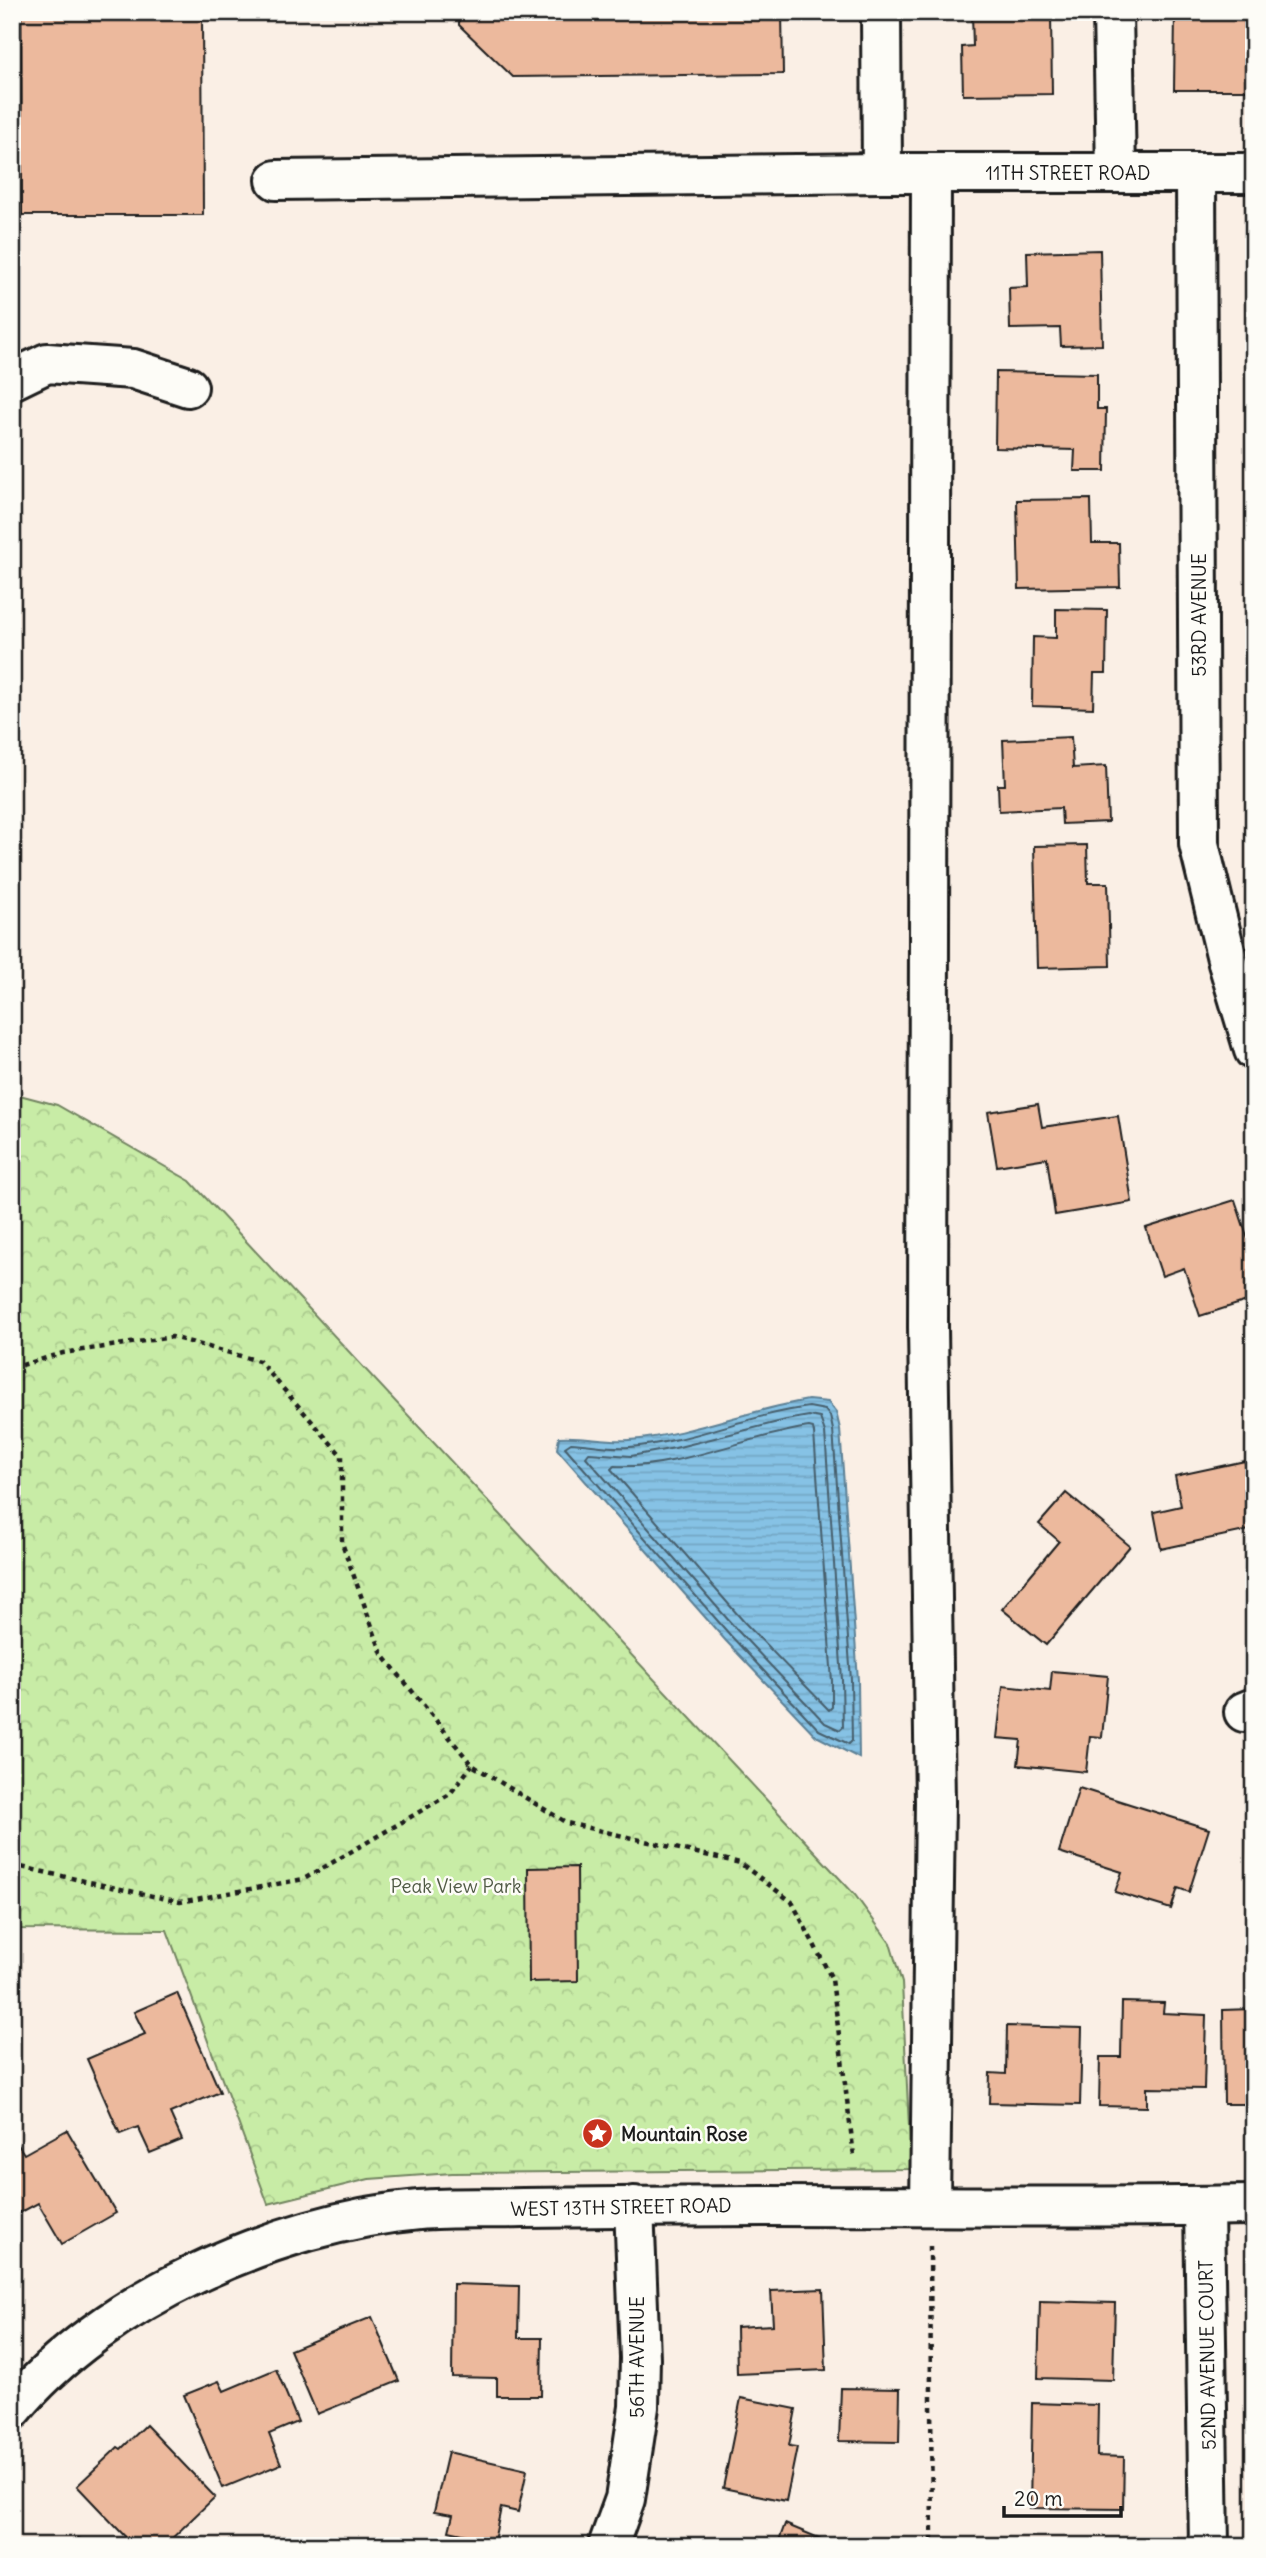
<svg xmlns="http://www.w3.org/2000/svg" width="1266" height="2558" viewBox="0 0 1266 2558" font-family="Delius,sans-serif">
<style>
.park{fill:url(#park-crowns);stroke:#728461;stroke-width:2}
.water{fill:url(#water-rules);stroke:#5c8095;stroke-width:2}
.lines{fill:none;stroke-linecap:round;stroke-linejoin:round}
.shore{stroke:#465e6c;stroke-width:2}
.building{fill:#ecb99d;stroke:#1c1c1c;stroke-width:2}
.minor-casing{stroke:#1c1c1c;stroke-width:44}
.path{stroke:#1c1c1c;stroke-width:4.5;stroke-dasharray:5 5;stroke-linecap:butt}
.minor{stroke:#fdfcf7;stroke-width:38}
.labels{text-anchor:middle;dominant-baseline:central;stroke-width:5;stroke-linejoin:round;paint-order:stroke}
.street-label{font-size:19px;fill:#1c1c1c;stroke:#fdfcf7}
.park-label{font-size:19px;fill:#505a45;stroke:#fdfcf7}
.poi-label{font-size:19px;font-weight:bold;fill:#1c1c1c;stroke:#fdfcf7;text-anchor:start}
</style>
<defs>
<pattern id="park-crowns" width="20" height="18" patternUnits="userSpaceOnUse" patternTransform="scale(1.75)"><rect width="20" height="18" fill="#c8eca6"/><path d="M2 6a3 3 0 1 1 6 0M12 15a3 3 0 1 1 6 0" fill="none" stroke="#abca8e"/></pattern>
<pattern id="water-rules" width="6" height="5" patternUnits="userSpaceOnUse" patternTransform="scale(1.75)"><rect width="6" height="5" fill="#86c2e5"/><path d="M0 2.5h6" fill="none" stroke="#73a6c4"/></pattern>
</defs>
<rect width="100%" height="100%" fill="#faefe5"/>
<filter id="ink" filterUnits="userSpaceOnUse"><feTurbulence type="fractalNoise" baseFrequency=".0143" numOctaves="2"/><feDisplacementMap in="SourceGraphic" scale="14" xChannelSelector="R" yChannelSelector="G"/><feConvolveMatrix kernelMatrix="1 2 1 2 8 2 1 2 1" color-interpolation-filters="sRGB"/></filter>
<g filter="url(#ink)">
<polygon class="park" points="12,1093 57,1105 190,1181 855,1895 890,1943 902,1983 911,2169 452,2173 369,2179 268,2204 167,1930 12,1929"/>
<path class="water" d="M808 1400 828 1402 836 1412 840 1429 858 1680 859 1758 816 1736 726 1641 557 1449 559 1437C582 1435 606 1442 629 1440 690 1435 748 1410 808 1400Z"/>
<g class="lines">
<g class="shore">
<path d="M809 1407 825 1410 830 1416 833 1430 851 1680 852 1741 849 1744 819 1730 731 1636 565 1447 571 1443C590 1444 611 1449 630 1447 691 1442 748 1415 809 1407Z"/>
<polygon points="809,1416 820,1418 825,1432 842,1680 843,1727 840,1730 825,1723 737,1630 586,1457 589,1453 631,1456 675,1448 786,1420"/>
<path d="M809 1427 813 1428 814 1433 832 1681V1707L829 1710 745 1623 611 1469 614 1466C675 1470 747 1436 809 1427Z"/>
</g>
</g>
<g class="building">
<polygon points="21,12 202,12 203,215 22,215"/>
<polygon points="459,12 782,12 783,74 513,77 459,25"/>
<polygon points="1175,13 1254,13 1254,90 1174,90"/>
<polygon points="972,14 1051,14 1052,94 963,95 962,47 973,46"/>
<polygon points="1100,250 1102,345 1061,346 1060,328 1010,329 1009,288 1028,287 1027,252"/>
<polygon points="996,372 1097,374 1097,409 1106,409 1105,471 1074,471 1075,450 995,448"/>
<polygon points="1091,499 1092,543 1119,543 1120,587 1019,589 1017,500"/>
<polygon points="1056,609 1107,610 1106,673 1094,673 1093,708 1032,706 1033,637 1056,638"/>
<polygon points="1071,737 1073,768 1106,766 1108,822 1062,824 1061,808 999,811 998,785 1005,785 1003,740"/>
<polygon points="1087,845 1088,883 1108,883 1110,966 1037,968 1034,846"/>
<polygon points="1038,1104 1042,1127 1118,1116 1132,1202 1055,1215 1047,1158 997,1166 988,1112"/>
<polygon points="1235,1200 1254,1257 1254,1312 1250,1300 1200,1316 1184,1268 1162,1276 1146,1228"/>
<polygon points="1245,1461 1254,1503 1254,1529 1161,1549 1154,1512 1181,1506 1175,1476"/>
<polygon points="1066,1493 1130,1546 1046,1645 1002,1609 1059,1541 1039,1524"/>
<polygon points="1052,1671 1108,1676 1102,1737 1090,1736 1086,1772 1018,1765 1021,1740 997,1738 1003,1686 1050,1691"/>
<polygon points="1079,1788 1209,1829 1189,1892 1178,1888 1171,1909 1115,1892 1122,1872 1059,1852"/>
<polygon points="1254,1835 1254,1911 1251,1911 1248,1836"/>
<polygon points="577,1867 578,1981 529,1982 528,1868"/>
<polygon points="177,1993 220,2092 170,2113 182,2140 150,2153 138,2127 120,2134 87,2059 145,2034 134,2012"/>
<polygon points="1251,1995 1254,1995 1254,2104 1224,2104 1223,2010 1251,2009"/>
<polygon points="1122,2002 1164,2003 1163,2013 1206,2015 1204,2089 1147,2088 1147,2107 1099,2106 1100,2057 1121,2057"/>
<polygon points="1007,2026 1082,2028 1080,2105 989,2103 990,2073 1006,2074"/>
<polygon points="67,2130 116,2213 62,2244 38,2203 12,2217 12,2146 17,2143 24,2154"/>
<polygon points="453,2284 519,2286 518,2338 542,2338 541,2396 497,2396 497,2378 452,2377"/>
<polygon points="823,2289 826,2370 737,2374 736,2327 773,2325 771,2291"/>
<polygon points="1040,2301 1115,2303 1113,2380 1038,2378"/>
<polygon points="372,2317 399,2381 317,2414 290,2350"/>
<polygon points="276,2369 298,2422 269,2434 281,2464 223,2488 184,2395 219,2381 224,2391"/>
<polygon points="841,2388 900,2389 899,2442 839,2441"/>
<polygon points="741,2398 796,2409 789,2446 797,2447 786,2501 723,2488"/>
<polygon points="1032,2403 1098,2405 1097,2456 1124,2457 1123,2509 1030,2508"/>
<polygon points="146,2425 215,2497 164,2546 134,2546 77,2486 118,2447 121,2449"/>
<polygon points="448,2452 527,2470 518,2512 501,2508 494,2541 449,2531 453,2515 434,2512"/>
<polygon points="785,2524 838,2546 777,2546"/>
<polygon points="78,2538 96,2546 74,2546"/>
</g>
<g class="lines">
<defs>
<g id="minor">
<polyline points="881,12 882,173"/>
<polyline points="1113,12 1116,173"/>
<polyline points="1196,173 1199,844 1228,963 1254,1050"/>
<polyline points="276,180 882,173 1254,173"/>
<polyline points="12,380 47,363 133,369 188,387"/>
<polyline points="1244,1712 1254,1708"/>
<polyline points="930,2206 935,1802 928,1327 931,173"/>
<polyline points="1204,2206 1209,2546"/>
<path d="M12 2410C102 2300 278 2222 419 2210 453 2207 488 2209 523 2208 603 2207 684 2206 764 2206 927 2206 1091 2208 1254 2205"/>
<polyline points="608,2546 625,2499 639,2407 640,2358 634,2206"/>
</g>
</defs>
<use href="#minor" class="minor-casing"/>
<g class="path">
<polyline points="12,1368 63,1353 172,1337 259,1361 342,1456 342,1543 382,1654 472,1765 567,1823 740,1863 792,1902 832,1979 854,2156"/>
<polyline points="12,1865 180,1902 304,1879 450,1794 472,1765"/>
<polyline points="930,2246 932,2546"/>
</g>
<use href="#minor" class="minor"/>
</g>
</g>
<defs>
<symbol id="sight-disc" viewBox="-11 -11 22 22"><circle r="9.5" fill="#c8321e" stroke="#fdfcf7"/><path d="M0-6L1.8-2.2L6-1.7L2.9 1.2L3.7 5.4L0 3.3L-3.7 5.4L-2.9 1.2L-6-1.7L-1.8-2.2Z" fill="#fff"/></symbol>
</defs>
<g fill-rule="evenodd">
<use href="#sight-disc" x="580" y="2116" width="35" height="35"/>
</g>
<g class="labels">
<g class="street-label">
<text x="1068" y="173">11TH STREET ROAD</text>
<text transform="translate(1199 615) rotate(-90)">53RD AVENUE</text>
<text transform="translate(621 2207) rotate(-1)">WEST 13TH STREET ROAD</text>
<text transform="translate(1207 2355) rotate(-91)">52ND AVENUE COURT</text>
<text transform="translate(637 2357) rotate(-90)">56TH AVENUE</text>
</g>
<g class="park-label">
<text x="456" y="1886">Peak View Park</text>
</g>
<g class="poi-label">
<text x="621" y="2134">Mountain Rose</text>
</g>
</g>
<rect width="1266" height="2558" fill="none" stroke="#fdfcf7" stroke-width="42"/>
<rect x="21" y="21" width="1224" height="2516" fill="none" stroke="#1c1c1c" stroke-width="2.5" filter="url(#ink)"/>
<path d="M1004 2506v10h117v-10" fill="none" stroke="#1c1c1c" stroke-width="3.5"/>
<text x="1014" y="2506" font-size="21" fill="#1c1c1c" stroke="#fdfcf7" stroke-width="5" paint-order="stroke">20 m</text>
</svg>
